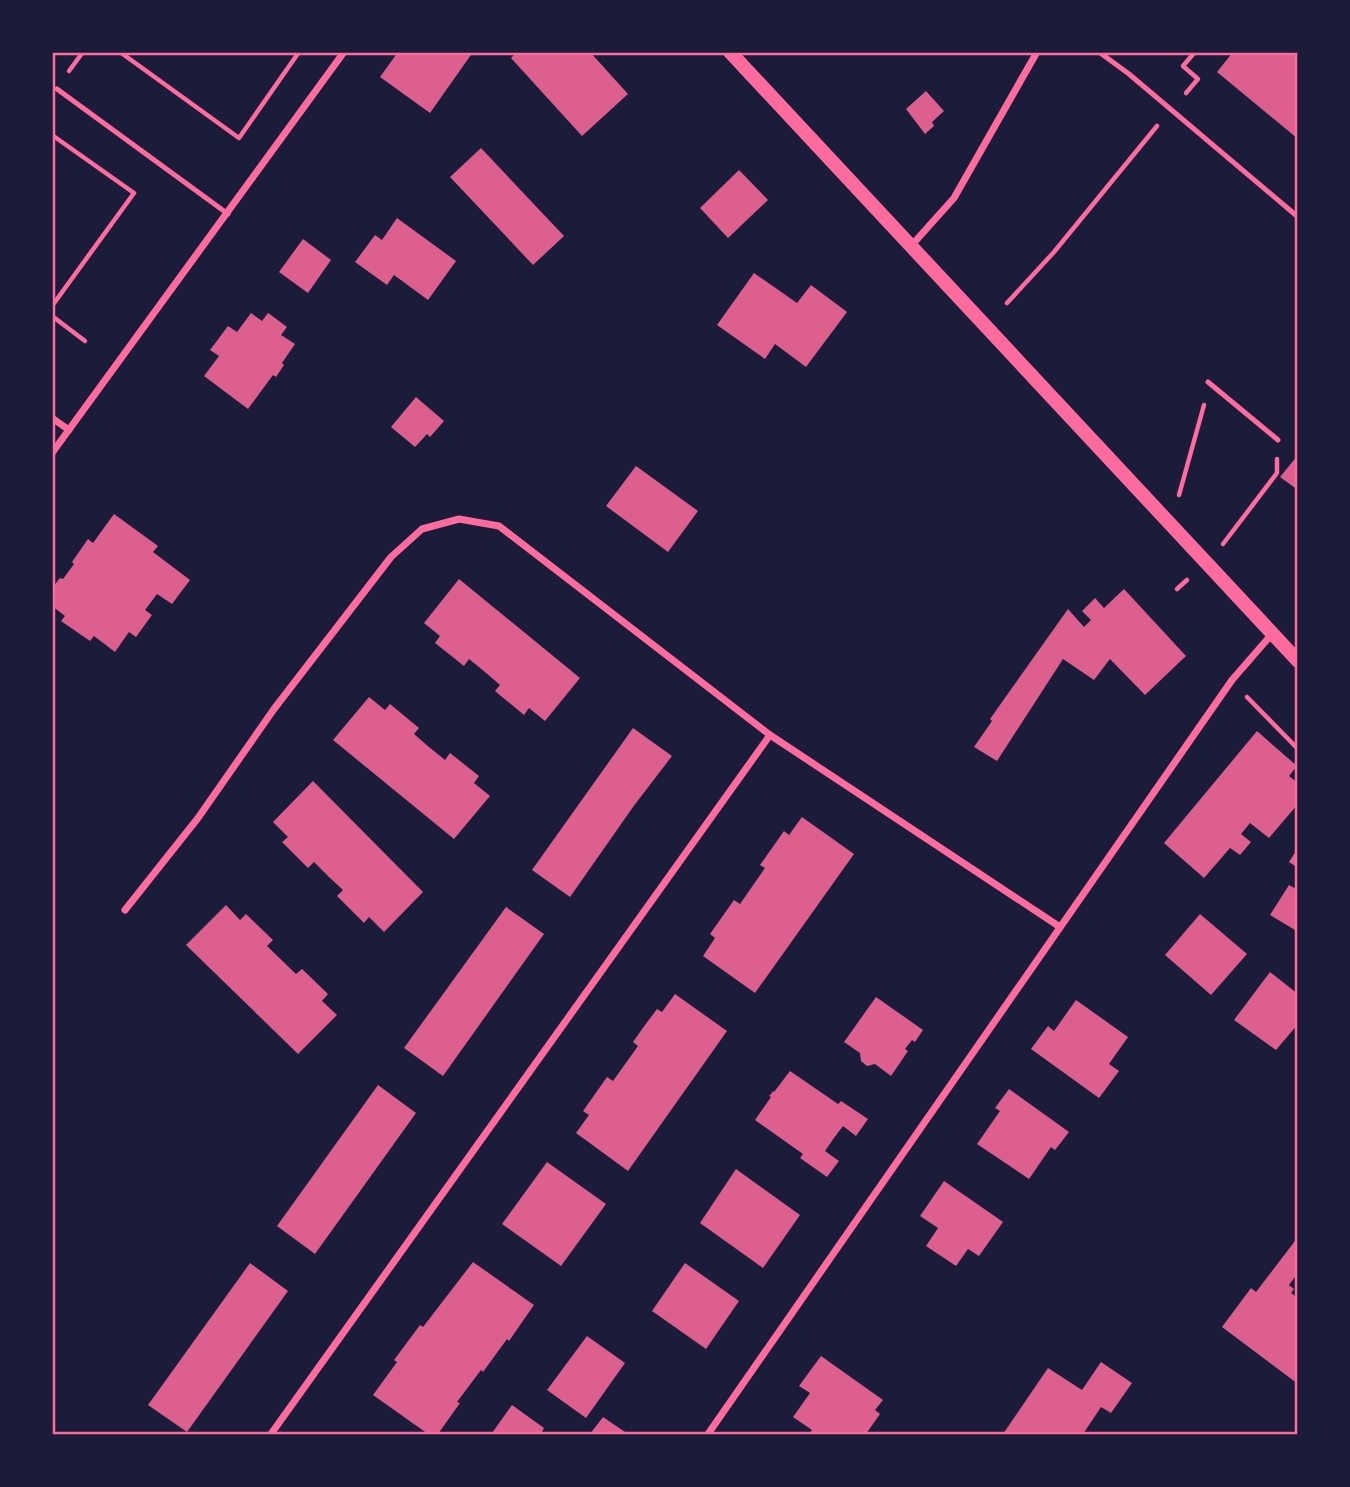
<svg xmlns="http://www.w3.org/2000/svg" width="1350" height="1487" viewBox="0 0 1350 1487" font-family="'Alegreya Sans',sans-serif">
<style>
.building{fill:#dd5f8e}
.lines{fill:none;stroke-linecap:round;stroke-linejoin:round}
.path{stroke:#ff6b9d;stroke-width:4.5}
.service{stroke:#ff6b9d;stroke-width:5}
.minor{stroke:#ff6b9d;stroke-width:7}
.secondary{stroke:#ff6b9d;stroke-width:14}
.neatline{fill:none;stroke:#ff6b9d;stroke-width:2.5}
</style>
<rect width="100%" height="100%" fill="#1b1b3a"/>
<g class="building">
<polygon points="398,52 473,52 430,113 380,77"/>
<polygon points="517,52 590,52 628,94 582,136 511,58"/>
<polygon points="1233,52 1298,52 1298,139 1217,72"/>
<polygon points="926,91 944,111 932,122 934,126 925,134 906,109"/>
<polygon points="481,148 564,236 533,265 450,177"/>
<polygon points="739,170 768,200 728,238 700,208"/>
<polygon points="397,218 456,261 428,300 394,275 387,285 355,262 375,235 382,240"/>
<polygon points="303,239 331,260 308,293 279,272"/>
<polygon points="754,273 797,303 811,285 847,312 806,367 775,344 765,359 717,325"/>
<polygon points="251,313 262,321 268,313 271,315 287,327 281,335 295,344 282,363 284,365 276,377 273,375 248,409 204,376 219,356 210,350 228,326 237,332"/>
<polygon points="416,397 444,421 430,437 427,434 415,447 391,427"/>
<polygon points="1298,455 1298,490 1280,477"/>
<polygon points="636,466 698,511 668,552 606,506"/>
<polygon points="114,514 158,546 153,552 190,580 172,604 157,594 145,610 152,615 136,637 129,632 115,652 94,636 90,641 61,621 65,616 52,606 52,588 60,578 63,579 74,564 72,562 88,539 93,543"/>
<polygon points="459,579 580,678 545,721 529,708 524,715 495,691 500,685 485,672 469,659 464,666 435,643 440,636 424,623"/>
<polygon points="1124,589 1186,656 1145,695 1110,659 1094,680 1063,659 997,761 974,747 992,721 990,719 1068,609 1084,627 1091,620 1082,611 1095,598 1104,608"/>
<polygon points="369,697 385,710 390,704 419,728 414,734 429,747 445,760 450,753 479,776 474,783 490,796 454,839 333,740"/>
<polygon points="633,728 672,756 633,807 570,897 532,870"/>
<polygon points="1257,731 1297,766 1289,776 1298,783 1298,804 1269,838 1250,823 1241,834 1251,842 1240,855 1230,848 1204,878 1164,843"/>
<polygon points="313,781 423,892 384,932 369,917 364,923 337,896 343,890 329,877 314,862 308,868 282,842 288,837 273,822"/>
<polygon points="802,817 854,854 755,993 703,956 715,938 710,934 734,900 740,904 765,868 760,865 784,831 789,835"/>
<polygon points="1298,848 1298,868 1289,862"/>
<polygon points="1289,885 1298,890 1298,926 1295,930 1270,915"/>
<polygon points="226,905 240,920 246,914 273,940 267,946 296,974 302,969 328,994 322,1001 337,1015 298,1054 186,945"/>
<polygon points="506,907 544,934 443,1076 404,1048"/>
<polygon points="1200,914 1247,954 1211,995 1165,955"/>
<polygon points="1270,972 1298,994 1298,1024 1276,1050 1234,1020"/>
<polygon points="675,994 727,1031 628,1171 576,1133 589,1115 583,1111 607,1077 613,1081 638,1046 633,1042 645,1025 657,1009 662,1012"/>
<polygon points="876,997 923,1030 915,1042 912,1040 905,1049 908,1051 891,1076 875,1064 867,1066 861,1061 860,1053 844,1042"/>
<polygon points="1076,1000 1128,1037 1109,1064 1119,1071 1099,1098 1031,1049 1048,1026 1054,1031"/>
<polygon points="790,1071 838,1104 841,1101 868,1119 856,1136 843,1126 834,1138 825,1151 839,1161 827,1177 800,1158 803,1154 755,1120 771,1097 769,1096 771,1094 773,1091 774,1092"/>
<polygon points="378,1085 416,1113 315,1254 277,1226"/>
<polygon points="1009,1089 1069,1132 1055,1150 1051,1147 1029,1179 977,1144 1000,1111 995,1108"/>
<polygon points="547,1162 606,1204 561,1266 502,1224"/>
<polygon points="736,1169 800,1215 763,1268 700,1223"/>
<polygon points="944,1181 1003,1222 979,1256 968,1249 956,1266 926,1246 938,1228 920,1216"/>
<polygon points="1298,1237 1298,1273 1289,1285 1294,1289 1291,1293 1298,1298 1298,1384 1222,1327 1251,1288 1256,1292"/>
<polygon points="473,1262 534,1305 509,1341 507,1339 483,1372 481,1370 457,1402 460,1403 438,1434 428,1434 373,1395 397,1362 394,1360 420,1325 423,1327"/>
<polygon points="250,1263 288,1291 187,1432 148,1405"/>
<polygon points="685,1263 739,1301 706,1349 652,1311"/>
<polygon points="587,1336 625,1363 586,1418 547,1390"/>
<polygon points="821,1356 883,1400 875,1410 880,1414 866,1434 809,1434 812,1430 793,1417 810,1393 799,1386"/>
<polygon points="1101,1362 1132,1383 1111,1413 1101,1407 1083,1434 1003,1434 1048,1368 1082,1390"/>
<polygon points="512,1405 544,1428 542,1432 547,1434 492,1433"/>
<polygon points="603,1417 628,1434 590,1434"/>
</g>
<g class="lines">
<g class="path">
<polyline points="120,52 239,138 299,52"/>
<polyline points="69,71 83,52"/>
<polyline points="1186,93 1198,79 1183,66 1195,52"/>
<polyline points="52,135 134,193 52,306"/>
<polyline points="1007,303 1054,252 1157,126"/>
<polyline points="52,316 85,341"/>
<polyline points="1179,495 1204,405"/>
<polyline points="1223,544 1277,473 1277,459"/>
<polyline points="1177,589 1187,580"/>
<polyline points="1247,697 1298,749"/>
</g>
<g class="service">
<polyline points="1099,52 1129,74 1298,217"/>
<polyline points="57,89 228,214"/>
<polyline points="1208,382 1278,440"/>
</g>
<g class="minor">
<polyline points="911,246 954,198 1037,52"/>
<polyline points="52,418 69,430"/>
<polyline points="52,453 344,52"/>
<polyline points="125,910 198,818 274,709 391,557 422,529 459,519 499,526 770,735 1060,927"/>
<polyline points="271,1434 770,735"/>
<polyline points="708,1434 1232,680 1272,634"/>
</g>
<polyline class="secondary" points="730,52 1298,661"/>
</g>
<rect width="1350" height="1487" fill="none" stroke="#1b1b3a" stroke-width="108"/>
<rect x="54" y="54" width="1242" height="1379" class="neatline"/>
</svg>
